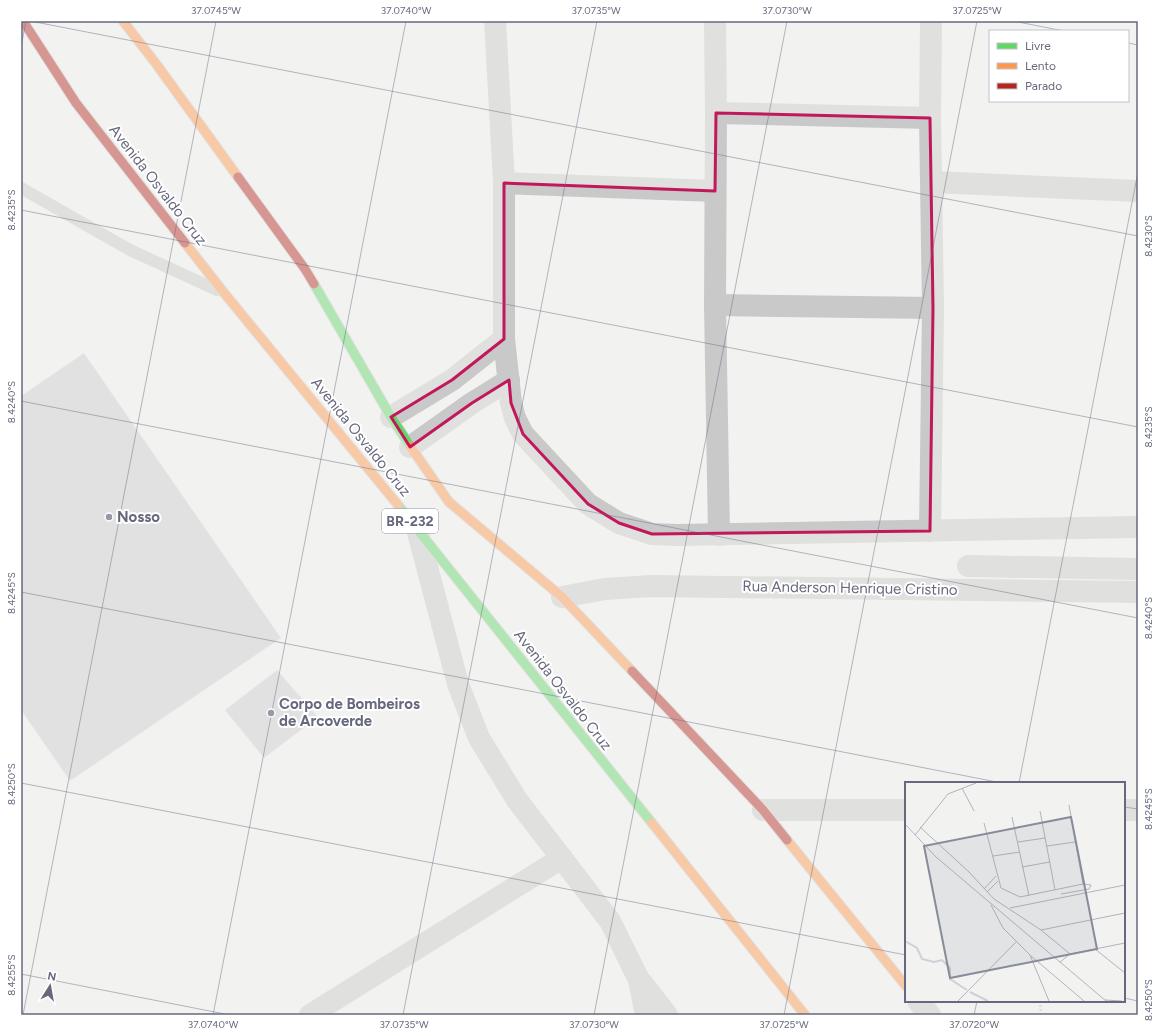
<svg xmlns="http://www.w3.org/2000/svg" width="1159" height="1036" viewBox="0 0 1159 1036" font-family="Figtree,sans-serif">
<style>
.building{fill:#cdcdce;stroke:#e2e2e1}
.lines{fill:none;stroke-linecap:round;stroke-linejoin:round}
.fast-casing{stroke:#cfd0d0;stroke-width:11}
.slow-casing{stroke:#cfd0d0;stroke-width:11}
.jam-casing{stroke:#cfd0d0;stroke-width:11}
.path{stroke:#c6c6c6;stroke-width:2.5;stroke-dasharray:2 2;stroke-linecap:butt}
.lane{stroke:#c9c9ca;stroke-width:12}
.street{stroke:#c9c9ca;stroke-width:22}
.fast{stroke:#63d668;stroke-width:9}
.slow{stroke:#ff974d;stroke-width:9}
.jam{stroke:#b3261e;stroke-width:9}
.marked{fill:none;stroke:#c2185b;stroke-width:3;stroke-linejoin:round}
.ticks{fill:none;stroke:#66697d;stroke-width:1;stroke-opacity:0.45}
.poi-dot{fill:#9799a6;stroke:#fff;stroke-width:1.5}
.labels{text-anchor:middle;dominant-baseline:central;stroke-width:4;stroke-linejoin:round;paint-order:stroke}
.shield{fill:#fff;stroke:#9496a4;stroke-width:1}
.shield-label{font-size:14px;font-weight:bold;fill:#66697d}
.street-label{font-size:15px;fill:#66697d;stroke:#fff}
.poi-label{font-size:15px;font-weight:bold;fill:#66697d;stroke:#fff;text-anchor:start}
.inset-river{fill:none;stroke:#ced0d6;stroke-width:2}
.inset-road{fill:none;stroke:#b2b3bc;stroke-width:1}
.view{fill:#888b9a;fill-opacity:0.15;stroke:#888b9a;stroke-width:2}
.inset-edge{fill:none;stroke:#66697d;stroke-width:2}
.neatline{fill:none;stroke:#66697d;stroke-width:1.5}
.ticks-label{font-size:10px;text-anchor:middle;fill:#66697d}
</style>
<rect width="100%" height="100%" fill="#f2f2f1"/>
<g class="building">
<polygon points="84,353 281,638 70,781 21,710 21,396"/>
<polygon points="277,670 318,717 264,758 225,710"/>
</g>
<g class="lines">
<defs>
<g id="fast">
<polyline points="314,284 391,417 410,446"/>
<polyline points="398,505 652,823"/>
</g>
<g id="slow">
<polyline points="123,21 157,65 238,177"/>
<polyline points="185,243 225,294 398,505"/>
<polyline points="410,446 449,502 562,597 632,671"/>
<polyline points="652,823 805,1015"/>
<polyline points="787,840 906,986"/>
</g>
<g id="jam">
<polyline points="23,21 76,103 185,243"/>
<polyline points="238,177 305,269 314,284"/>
<polyline points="632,671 763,810 787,840"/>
</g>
</defs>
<use href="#fast" class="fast-casing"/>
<use href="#slow" class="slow-casing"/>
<use href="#jam" class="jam-casing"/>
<polyline class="path" points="1040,1001 1041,1015"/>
<polyline class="lane" points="21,188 130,250 217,290"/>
<g class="street">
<polyline points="495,21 504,183 504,339 511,403 515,418 523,434 588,504 619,523 652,534 677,535 1138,527"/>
<polyline points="715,21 716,113 715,305 719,535"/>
<polyline points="716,113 930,118"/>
<polyline points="932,182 1138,191"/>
<polyline points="504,183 715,191"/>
<polyline points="715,305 933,308"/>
<polyline points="391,417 452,380 504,339"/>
<polyline points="410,447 472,403 509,380"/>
<polyline points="417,529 458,684 479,738 517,800 610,921 639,980 646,1015"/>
<polyline points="930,531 933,308 930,118 931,21"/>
<polyline points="968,566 1138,569"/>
<polyline points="562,597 605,589 651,586 1138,592"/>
<polyline points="763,810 906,810"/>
<polyline points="1124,810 1138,810"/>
<polyline points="642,983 667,1015"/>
<polyline points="918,1001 930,1015"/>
<polyline points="310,1015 562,858"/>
</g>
<use href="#fast" class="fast"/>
<use href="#slow" class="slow"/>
<use href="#jam" class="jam"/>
</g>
<path d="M0 0H1159V1036H0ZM716 113 930 118 933 308 930 531 652 534 619 523 588 504 523 434 511 403 509 380 472 403 410 447 391 417 452 380 504 339V183L715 191Z" fill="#f2f2f1" fill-opacity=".55" fill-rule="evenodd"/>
<path class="marked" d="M716 113 930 118 933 308 930 531 652 534 619 523 588 504 523 434 511 403 509 380 472 403 410 447 391 417 452 380 504 339V183L715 191Z"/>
<path class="ticks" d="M30 21 1138 236M1013 21 1064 31M1128 43 1138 45M21 47 26 21M21 210 1138 427M21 401 1138 618M21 592 1002 783M21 783 906 955M1019 783 1138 172M1124 807 1138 809M21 974 230 1015M1124 998 1138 1001M23 1015 216 21M213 1015 406 21M403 1015 597 21M594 1015 787 21M784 1015 977 21M974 1015 977 1001"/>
<g class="poi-dot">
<circle cx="109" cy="517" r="4"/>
<circle cx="271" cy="713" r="4"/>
</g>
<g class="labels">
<rect class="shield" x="382" y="509" width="56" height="24" rx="3"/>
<g class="shield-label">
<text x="410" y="521">BR-232</text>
</g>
<g class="street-label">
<text transform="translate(158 185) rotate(52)">Avenida Osvaldo Cruz</text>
<text transform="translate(361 437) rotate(51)">Avenida Osvaldo Cruz</text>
<text transform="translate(850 588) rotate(1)">Rua Anderson Henrique Cristino</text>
<text transform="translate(563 690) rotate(52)">Avenida Osvaldo Cruz</text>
</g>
<g class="poi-label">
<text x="117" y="517">Nosso</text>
<text x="279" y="704">Corpo de Bombeiros<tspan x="279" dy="17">de Arcoverde</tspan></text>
</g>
</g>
<g transform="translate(905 782)">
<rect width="220" height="220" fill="#f2f2f1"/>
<path class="inset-river" d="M0 159 12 166 17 177 29 180 37 178 45 186V197L62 208M65 210 83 219"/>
<path class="inset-road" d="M57 6 69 29M164 23 178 102M135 29 150 108M107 35 124 114M79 41 96 106 115 115 178 102 186 103 184 107 156 112M0 42 31 75 201 219M15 45 64 90 89 117 136 148 165 172M10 53 43 12 71 1M113 60 140 56M142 64 170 60M88 74 115 70M117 85 145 80M79 107 91 94M82 110 93 99M86 123 98 146 125 173 144 219M105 126 220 103M136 148 220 131M190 167 220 191M126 174 179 219M155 180 165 172 220 161M200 218 217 219M53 219 112 159"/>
<path class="view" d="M166 35 192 167 45 196 19 64Z"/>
<rect width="220" height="220" class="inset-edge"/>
</g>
<rect width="1159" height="1036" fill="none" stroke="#ffffff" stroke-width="44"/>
<rect x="989" y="30" width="140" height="72" fill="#ffffff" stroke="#c2c3cb"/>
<rect x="997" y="43" width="20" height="6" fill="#63d668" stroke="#c2c3cb"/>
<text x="1025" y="50" font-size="12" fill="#66697d">Livre</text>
<rect x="997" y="63" width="20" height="6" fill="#ff974d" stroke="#c2c3cb"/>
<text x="1025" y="70" font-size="12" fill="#66697d">Lento</text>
<rect x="997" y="83" width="20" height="6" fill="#b3261e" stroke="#c2c3cb"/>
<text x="1025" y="90" font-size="12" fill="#66697d">Parado</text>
<g transform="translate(50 986) rotate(11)" stroke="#ffffff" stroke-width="3" paint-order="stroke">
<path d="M0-3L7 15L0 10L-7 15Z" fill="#66697d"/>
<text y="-6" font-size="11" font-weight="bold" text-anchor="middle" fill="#66697d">N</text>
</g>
<rect x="22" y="22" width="1115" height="992" class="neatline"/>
<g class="ticks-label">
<text x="216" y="14">37.0745°W</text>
<text x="406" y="14">37.0740°W</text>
<text x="596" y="14">37.0735°W</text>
<text x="787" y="14">37.0730°W</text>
<text x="977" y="14">37.0725°W</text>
<text transform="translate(11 210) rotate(-90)" y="4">8.4235°S</text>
<text transform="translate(1148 236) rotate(-90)" y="4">8.4230°S</text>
<text transform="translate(11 402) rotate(-90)" y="4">8.4240°S</text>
<text transform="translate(1148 427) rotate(-90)" y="4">8.4235°S</text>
<text transform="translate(11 593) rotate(-90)" y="4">8.4245°S</text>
<text transform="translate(1148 618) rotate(-90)" y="4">8.4240°S</text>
<text transform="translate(11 784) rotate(-90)" y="4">8.4250°S</text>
<text transform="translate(1148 809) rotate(-90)" y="4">8.4245°S</text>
<text transform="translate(11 975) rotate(-90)" y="4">8.4255°S</text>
<text transform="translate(1148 1000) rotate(-90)" y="4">8.4250°S</text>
<text x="213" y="1028">37.0740°W</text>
<text x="404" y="1028">37.0735°W</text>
<text x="594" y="1028">37.0730°W</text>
<text x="784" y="1028">37.0725°W</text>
<text x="974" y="1028">37.0720°W</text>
</g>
</svg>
